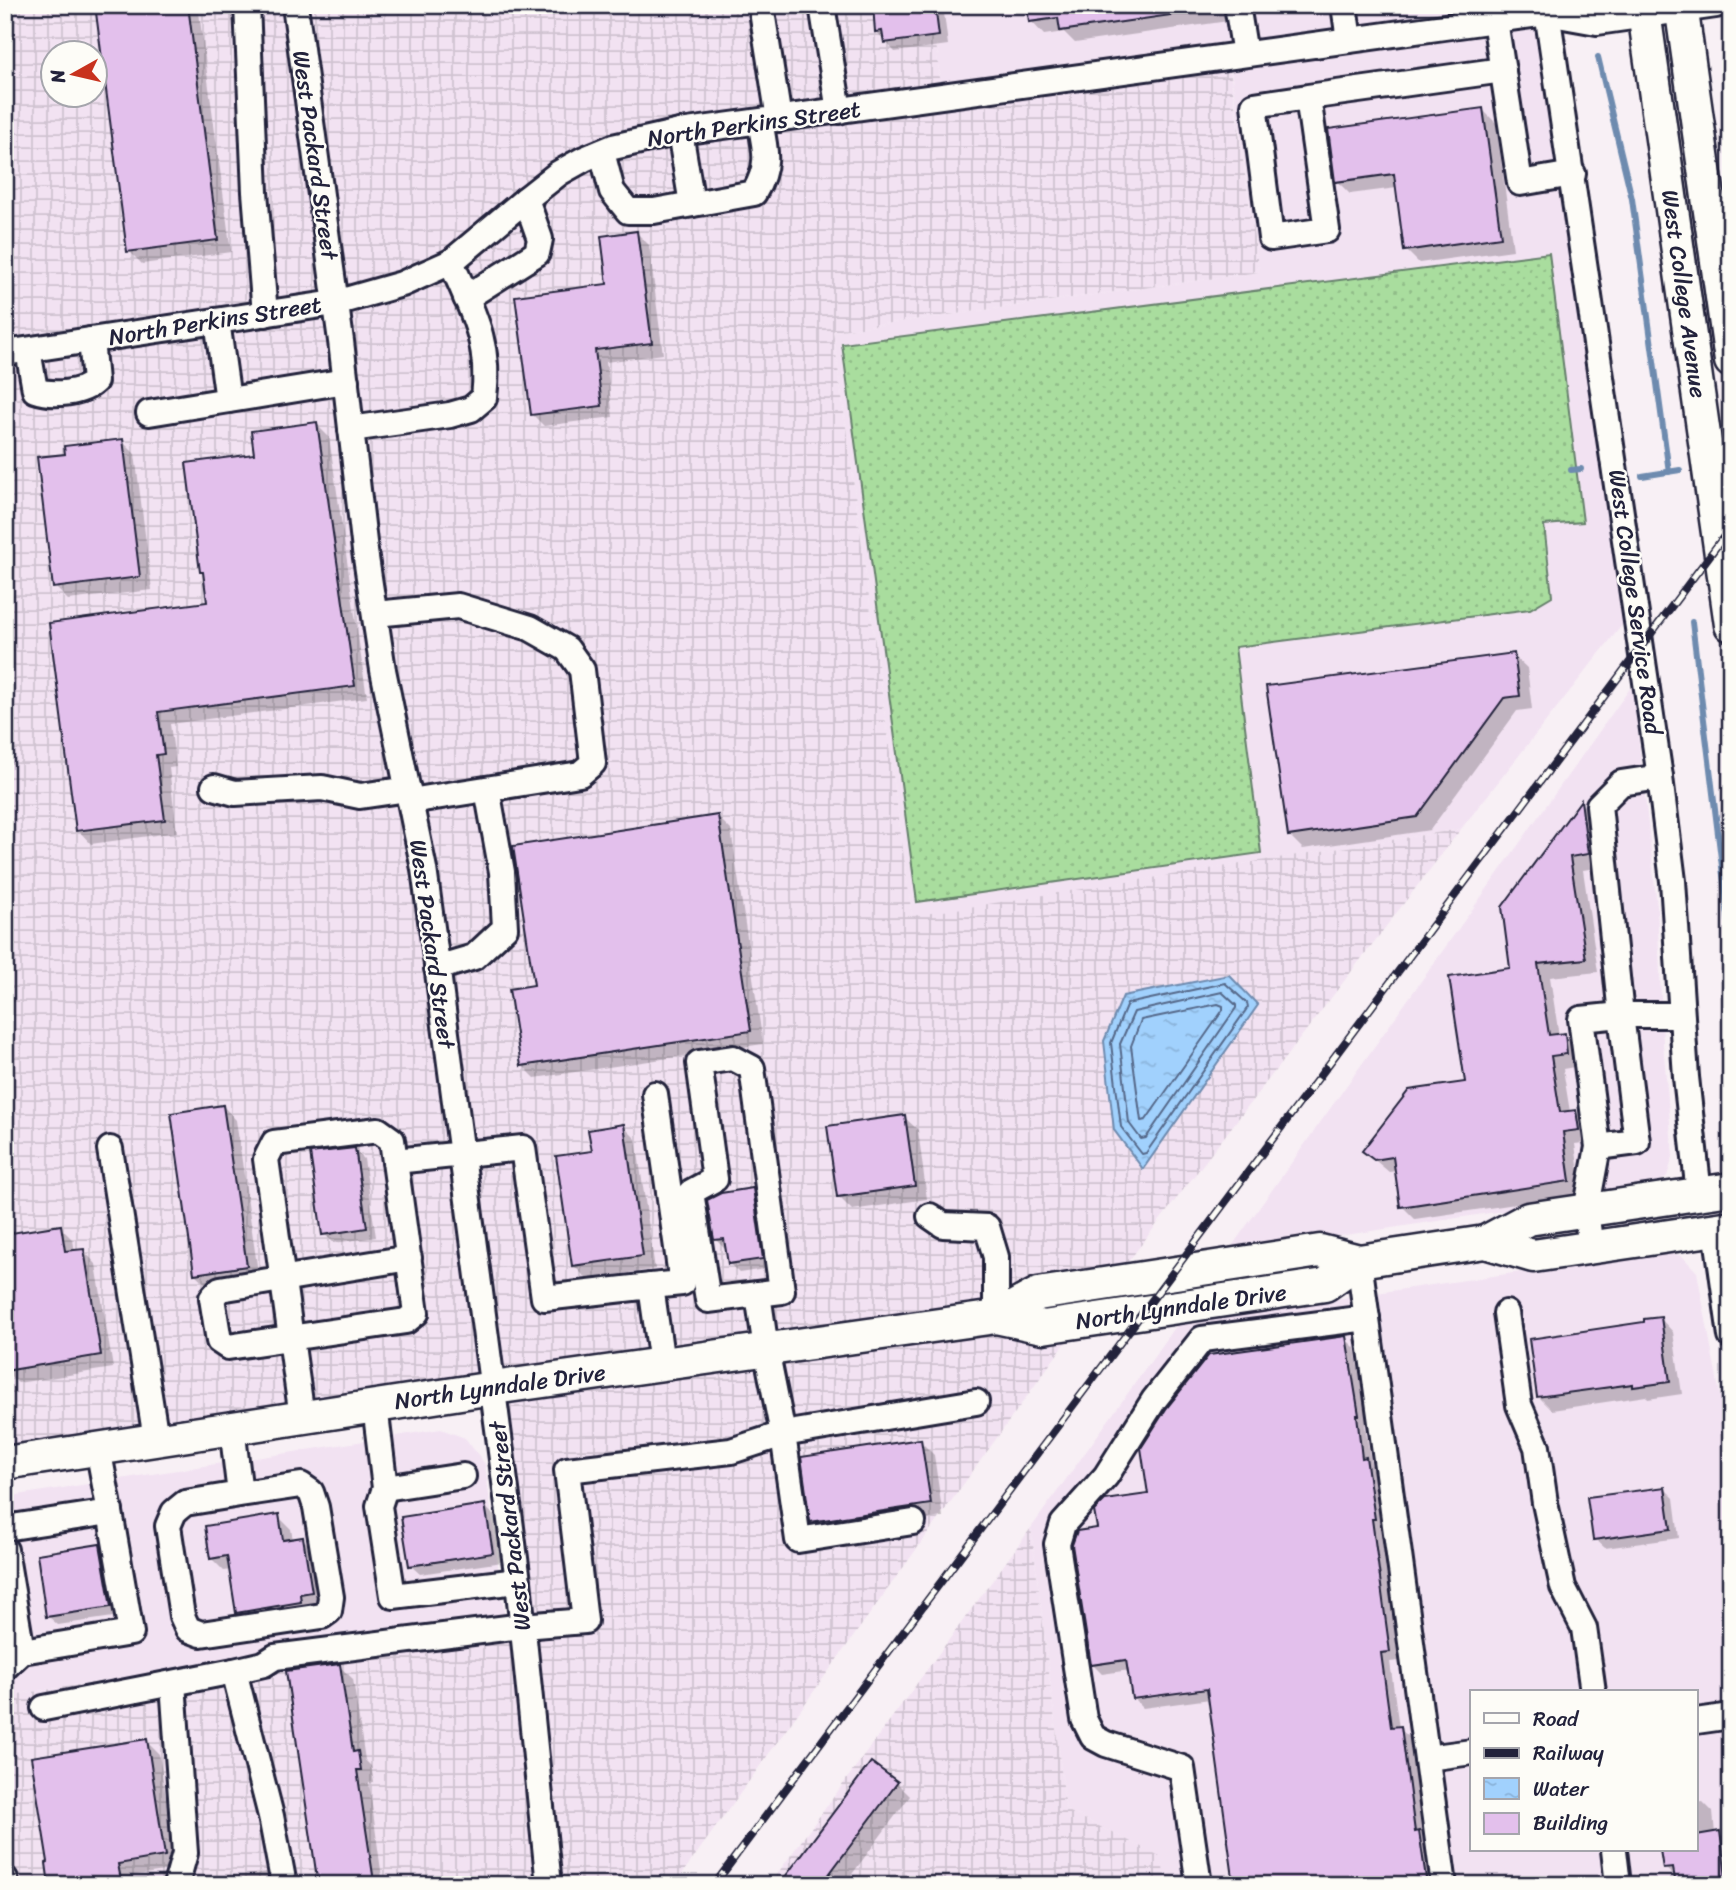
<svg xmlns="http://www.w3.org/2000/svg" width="1736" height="1890" viewBox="0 0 1736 1890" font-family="Sriracha,sans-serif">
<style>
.built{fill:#f2e2f2;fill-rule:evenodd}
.industrial{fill:url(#industrial-grid);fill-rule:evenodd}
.grass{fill:url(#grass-dots);stroke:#66806c;stroke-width:2}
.water{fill:url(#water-ripples);stroke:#6e8baf;stroke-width:2}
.shadow{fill:#0003}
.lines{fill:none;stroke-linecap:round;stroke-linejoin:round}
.shore{stroke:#556889;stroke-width:2}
.stream{stroke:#6e8baf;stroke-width:6}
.building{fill:#e3c0ec;stroke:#22223b;stroke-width:2}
.minor-casing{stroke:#22223b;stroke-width:30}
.major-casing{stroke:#22223b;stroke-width:37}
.minor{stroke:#fdfcf7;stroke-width:24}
.major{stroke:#fdfcf7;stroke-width:32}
.rail-casing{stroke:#22223b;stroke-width:8}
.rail{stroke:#fdfcf7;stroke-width:5;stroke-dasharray:16;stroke-linecap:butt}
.labels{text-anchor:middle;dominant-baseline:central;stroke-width:5;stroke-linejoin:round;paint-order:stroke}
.street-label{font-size:23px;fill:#22223b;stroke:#fdfcf7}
</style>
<defs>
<pattern id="industrial-grid" width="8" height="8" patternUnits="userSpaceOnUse" patternTransform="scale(1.75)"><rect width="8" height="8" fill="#f2e2f2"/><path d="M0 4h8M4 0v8" fill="none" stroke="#cfc2d0"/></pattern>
<pattern id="grass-dots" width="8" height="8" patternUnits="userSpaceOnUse" patternTransform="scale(1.75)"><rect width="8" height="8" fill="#a9dd9e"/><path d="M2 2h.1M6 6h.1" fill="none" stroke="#91bd89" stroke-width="1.8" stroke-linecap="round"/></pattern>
<pattern id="water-ripples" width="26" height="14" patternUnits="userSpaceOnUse" patternTransform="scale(1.75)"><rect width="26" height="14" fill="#a1d1fd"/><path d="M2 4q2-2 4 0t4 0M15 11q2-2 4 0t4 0" fill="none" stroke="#8ab3da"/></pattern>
</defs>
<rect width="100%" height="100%" fill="#f8f0f5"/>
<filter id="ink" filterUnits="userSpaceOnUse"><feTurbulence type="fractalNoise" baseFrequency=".0143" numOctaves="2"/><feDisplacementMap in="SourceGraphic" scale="14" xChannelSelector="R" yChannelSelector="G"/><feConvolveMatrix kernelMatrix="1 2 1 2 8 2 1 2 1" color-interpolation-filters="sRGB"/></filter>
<g filter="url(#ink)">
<g class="built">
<polygon points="932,5 1531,5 1626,620 1461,829 912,917 833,331 1259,272 1227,42 941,88"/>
<polygon points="1631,687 1635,705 1657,906 1663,1043 1673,1157 1667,1176 1655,1186 1634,1191 1227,1253"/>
<path d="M1663 1251 1682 1256 1697 1272 1731 1454V1885H1165L1161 1857 1066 1810 1031 1528 1179 1322ZM1472 1692H1696V1850H1472Z"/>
<polygon points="441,1429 465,1438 485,1464 505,1620 5,1696 5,1497"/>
</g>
<g class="industrial">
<path d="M5 5H932L941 88 1228 55 1259 272 833 331 912 916 1461 829 1061 1349 674 1885H5V1696L504 1621 518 1581 493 1388 5 1463ZM52 52H94V94H52Z"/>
<polygon points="1031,1528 1066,1810 1162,1857 1165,1885 769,1885"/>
</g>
<polygon class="grass" points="1549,253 1583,522 1544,525 1552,596 1530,609 1235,647 1261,853 917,902 842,344"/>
<polygon class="water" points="1229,975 1258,1005 1143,1169 1114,1130 1104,1041 1123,996"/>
<g class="shadow">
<polygon points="97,5 198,5 231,252 142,264 129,251"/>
<polygon points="873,5 943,5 948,45 895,52 876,31"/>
<polygon points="1029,5 1244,5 1235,20 1075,43 1064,32 1044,35 1031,21"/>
<polygon points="1483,110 1496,123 1513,250 1419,263 1406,250 1397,188 1350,194 1337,181"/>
<polygon points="637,233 649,245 663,354 606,362 613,417 544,426 532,414 609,286"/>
<polygon points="316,424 329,437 367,698 170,724 176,767 169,768 177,832 91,844 78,830 209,604 205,575 202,571"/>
<polygon points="122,441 135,454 152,590 68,600 55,587 67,455"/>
<polygon points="1513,655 1527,668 1532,709 1517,711 1430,830 1303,849 1290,836"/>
<polygon points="1581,803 1593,815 1601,867 1583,870 1598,972 1550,977 1559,1036 1564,1035 1577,1048 1580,1066 1563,1069 1570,1112 1576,1112 1589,1125 1591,1142 1575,1144 1582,1194 1415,1219 1402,1206 1397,1171 1389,1172 1364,1151 1467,1083"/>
<polygon points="718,817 731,830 763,1044 535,1078 522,1065 536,987"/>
<polygon points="223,1106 236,1120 259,1279 209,1287 195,1274"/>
<polygon points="904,1117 918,1130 927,1199 852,1210 839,1197"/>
<polygon points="623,1126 636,1139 655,1269 587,1279 574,1266 594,1152"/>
<polygon points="355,1150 364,1159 376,1237 334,1243 324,1234"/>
<polygon points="753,1190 762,1200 771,1268 739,1273 730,1264 727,1249 725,1249 715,1239"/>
<polygon points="60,1227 73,1240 75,1252 83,1250 96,1264 113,1368 18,1383 5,1371"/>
<polygon points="1660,1318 1673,1332 1682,1394 1648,1399 1646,1396 1552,1410 1539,1397 1646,1324"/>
<polygon points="1345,1338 1355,1348 1367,1424 1365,1425 1371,1464 1375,1469 1384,1528 1381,1529 1399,1661 1390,1662 1399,1728 1410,1738 1424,1838 1428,1843 1434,1885 1235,1885 1210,1699 1143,1708 1134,1699 1130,1670 1102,1674 1092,1664 1099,1529 1150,1495"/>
<polygon points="920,1441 934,1455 943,1517 825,1534 812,1521"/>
<polygon points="1664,1488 1674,1498 1679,1538 1605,1548 1595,1539"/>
<polygon points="485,1506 494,1516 502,1562 420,1574 410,1565"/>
<polygon points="278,1516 291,1529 293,1540 303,1539 316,1552 324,1605 251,1625 237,1612 231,1570 224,1571 211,1558"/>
<polygon points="100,1546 110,1556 120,1616 58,1625 48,1616"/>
<polygon points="339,1666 353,1679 365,1760 371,1766 374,1782 369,1783 383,1885 321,1885"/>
<polygon points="146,1741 159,1754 177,1869 131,1876 132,1885 52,1885"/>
<polygon points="897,1783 910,1796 844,1885 781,1885"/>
<polygon points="1703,1802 1713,1812 1715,1834 1719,1833 1729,1843 1731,1885 1677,1885 1676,1878 1665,1868 1662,1850 1696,1850 1696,1803"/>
<polygon points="266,1872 276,1885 203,1885 203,1882"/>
</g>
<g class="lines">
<g class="shore">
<polygon points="1225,983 1247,1003 1248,1007 1146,1153 1142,1154 1121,1127 1111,1043 1127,1004"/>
<polygon points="1222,992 1236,1005 1236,1008 1146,1138 1141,1139 1129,1123 1120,1044 1134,1012"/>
<polygon points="1218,1004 1223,1006 1223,1010 1146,1120 1141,1121 1131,1046 1141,1020"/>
</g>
<g class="stream">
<polyline points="1598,57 1632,199 1669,472"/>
<polyline points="1571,470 1581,469"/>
<polyline points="1642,476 1680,470"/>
<polyline points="1692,622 1731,940"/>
</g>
</g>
<g class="building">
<polygon points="95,5 188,5 218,240 127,252"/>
<polygon points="873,5 935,5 939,36 884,43 882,31 875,32"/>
<polygon points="1027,5 1170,5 1171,15 1060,31 1058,18 1029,22"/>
<polygon points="1483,108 1501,237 1404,251 1394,174 1335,182 1328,129"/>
<polygon points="637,231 652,343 595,350 602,406 531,415 515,296 607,284 601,236"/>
<polygon points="317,422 355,686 158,712 164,754 156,755 165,820 76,831 49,623 207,602 203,572 200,572 186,463 254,454 251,431"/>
<polygon points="123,439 140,577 53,588 37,457 65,454 64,446"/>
<polygon points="1514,653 1520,696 1504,698 1417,817 1288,836 1266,686"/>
<polygon points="1581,800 1588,854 1570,857 1586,959 1538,964 1549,1035 1565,1033 1567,1054 1551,1056 1560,1112 1576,1110 1579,1130 1563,1132 1570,1181 1400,1207 1393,1157 1374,1160 1362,1151 1409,1090 1465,1082 1449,977 1510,968 1502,907"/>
<polygon points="718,815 751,1031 521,1066 509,989 534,985 513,846"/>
<polygon points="223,1105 247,1266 194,1274 171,1113"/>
<polygon points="905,1115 915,1186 837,1197 827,1126"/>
<polygon points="624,1124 643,1256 572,1266 556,1156 592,1151 588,1130"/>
<polygon points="355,1148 367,1228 322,1235 310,1153"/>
<polygon points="753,1188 763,1259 728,1264 724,1239 714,1240 707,1200 721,1193"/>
<polygon points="61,1225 65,1251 84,1249 101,1355 5,1371 5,1234"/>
<polygon points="1661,1317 1670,1382 1633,1387 1633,1384 1537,1397 1529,1339 1644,1322 1644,1319"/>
<polygon points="1346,1336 1359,1415 1357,1415 1362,1458 1366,1457 1375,1519 1372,1519 1390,1652 1381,1653 1391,1727 1401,1726 1415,1832 1419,1831 1427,1885 1234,1885 1207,1689 1132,1699 1126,1660 1091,1665 1072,1545 1077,1531 1097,1528 1094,1511 1105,1500 1148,1494 1141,1448 1166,1409 1209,1355"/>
<polygon points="921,1439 931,1504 810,1522 801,1457"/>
<polygon points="1665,1487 1671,1529 1593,1540 1587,1497"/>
<polygon points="485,1504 493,1553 409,1566 401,1517"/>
<polygon points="279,1514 283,1540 303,1537 312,1592 300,1594 301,1602 236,1613 227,1556 210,1559 205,1526"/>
<polygon points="100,1544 111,1607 46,1617 37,1554"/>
<polygon points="340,1664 353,1752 358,1751 361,1770 357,1770 373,1875 372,1881 318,1885 286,1671"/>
<polygon points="147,1739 165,1856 118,1864 122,1885 49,1885 46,1863 48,1862 31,1757"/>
<polygon points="871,1762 898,1782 821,1885 779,1885"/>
<polygon points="1720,1831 1727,1885 1676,1885 1673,1868 1663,1869 1660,1850 1696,1850 1696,1835"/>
</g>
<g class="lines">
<defs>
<g id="minor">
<polyline points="247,5 255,192 265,314"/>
<polyline points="295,5 341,341 365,551 383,670 424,869 434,942 518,1581 549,1885"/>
<polyline points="761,5 779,119"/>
<polyline points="822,5 839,111"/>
<polyline points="1237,5 1245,54"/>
<polyline points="1344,5 1349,40"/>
<polyline points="1546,5 1660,777 1673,881 1686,1077 1699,1194"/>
<polyline points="1495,20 1520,183 1573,174"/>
<polyline points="1308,97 1254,105 1271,238 1327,230 1308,97 1503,70"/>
<polyline points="680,132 692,204"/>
<path d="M602 152 612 191 628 211H654L754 193C770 166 766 151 760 122"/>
<polyline points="466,298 537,253 540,239 526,199"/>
<polyline points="217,321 228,400"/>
<path d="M28 350 35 390C52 396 82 394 95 381L91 340"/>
<polyline points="5,353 335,303 402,284 451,262 526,199 559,173 584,159 613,147 680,132 1495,20 1547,13 1597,22 1716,5"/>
<polyline points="149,413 346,381"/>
<path d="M351 429 450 415 471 409 484 398C491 343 472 311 451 262"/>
<polyline points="375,614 458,606 530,628 567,649 582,670 593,763 580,774 410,801"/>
<polyline points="1660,777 1621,783 1599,805 1621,1015 1681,1015"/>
<polyline points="214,787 235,793 322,788 360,796 408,789"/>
<polyline points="437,968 474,957 505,928 502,872 487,789"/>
<polygon points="733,1058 752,1068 782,1291 708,1300 691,1192 715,1179 699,1063"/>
<polyline points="110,1149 156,1439"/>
<polyline points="395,1161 523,1148 544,1298 651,1286 662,1364"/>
<polyline points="930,1216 943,1225 987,1227 996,1257 996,1317"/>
<polyline points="1716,1229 1731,1336"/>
<polyline points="1591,1248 1586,1211 1598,1147 1581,1019 1621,1015 1637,1142 1598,1147"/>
<polyline points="1359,1261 1444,1885"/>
<polyline points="651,1286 682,1283 655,1094"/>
<polyline points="1506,1313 1519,1405 1537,1447 1545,1503 1563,1587 1584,1628 1593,1692"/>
<polyline points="375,1406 385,1488 379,1506 393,1596 518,1581"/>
<path d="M302 1417C290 1331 278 1245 266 1159L274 1143 378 1130 392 1140 416 1313 406 1321 228 1347 219 1341 212 1298 220 1289 409 1258"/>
<polyline points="232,1427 240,1494 185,1503 174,1512 168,1526 182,1616 188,1629 201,1634 322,1616 329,1611 331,1597 316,1507 311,1492 301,1485 240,1494"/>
<polyline points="385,1488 463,1476"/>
<polyline points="913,1522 798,1540 783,1434 976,1402"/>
<polyline points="5,1528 110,1512 98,1448"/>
<polyline points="5,1550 22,1651"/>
<polyline points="5,1667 22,1651 131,1633 110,1512"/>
<polyline points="234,1671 271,1816 284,1885"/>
<polyline points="173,1683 185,1853 176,1885"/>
<polyline points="44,1708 234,1671 264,1664 275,1657 522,1626 585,1621 567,1470 731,1451 783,1434 766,1349 758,1294"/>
<polyline points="1696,1721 1731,1716"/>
<polyline points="1427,1758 1472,1752"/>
<polyline points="1614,1850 1618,1885"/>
<polyline points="5,1879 6,1885"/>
<polyline points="1199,1885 1182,1768 1106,1744 1093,1737 1084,1719 1057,1544 1063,1524 1106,1476 1154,1400 1202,1339 1367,1318"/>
</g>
<g id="major">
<polyline points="1643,5 1731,625"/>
<polyline points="1681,5 1731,361"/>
<polyline points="1485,1242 1533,1256 1731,1227"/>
<polyline points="996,1317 1043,1327 1325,1285 1359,1261"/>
<polyline points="5,1463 493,1388 996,1317 1038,1294 1320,1251 1359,1261 1485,1242 1528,1219 1731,1189"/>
</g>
</defs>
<use href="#minor" class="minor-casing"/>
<use href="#major" class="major-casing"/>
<use href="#minor" class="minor"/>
<use href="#major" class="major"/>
<defs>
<polyline id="rail" points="714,1885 1731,527"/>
</defs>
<use href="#rail" class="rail-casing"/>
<use href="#rail" class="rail"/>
</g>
</g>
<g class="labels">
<g class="street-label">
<text transform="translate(754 124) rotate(-8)">North Perkins Street</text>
<text transform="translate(315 155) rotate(82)">West Packard Street</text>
<text transform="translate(1684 294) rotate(82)">West College Avenue</text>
<text transform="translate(215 321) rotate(-9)">North Perkins Street</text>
<text transform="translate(1635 602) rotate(82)">West College Service Road</text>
<text transform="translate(432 944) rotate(82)">West Packard Street</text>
<text transform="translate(1181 1307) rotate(-8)">North Lynndale Drive</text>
<text transform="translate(500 1387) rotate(-8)">North Lynndale Drive</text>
<text transform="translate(510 1526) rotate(-97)">West Packard Street</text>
</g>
</g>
<rect width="1736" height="1890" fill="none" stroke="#fdfcf7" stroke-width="28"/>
<rect x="14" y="14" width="1708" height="1862" fill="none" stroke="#22223b" stroke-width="2.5" filter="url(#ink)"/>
<rect x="1470" y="1690" width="228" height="161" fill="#fdfcf7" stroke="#a5a5ac" stroke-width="2"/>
<rect x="1484" y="1713" width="35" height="10" fill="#fdfcf7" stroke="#a5a5ac" stroke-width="2"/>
<text x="1533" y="1726" font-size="21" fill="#22223b">Road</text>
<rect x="1484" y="1748" width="35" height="10" fill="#22223b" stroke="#a5a5ac" stroke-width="2"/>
<text x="1533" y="1760" font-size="21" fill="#22223b">Railway</text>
<rect x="1484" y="1778" width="35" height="21" fill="url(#water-ripples)" stroke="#a5a5ac" stroke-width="2"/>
<text x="1533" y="1796" font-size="21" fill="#22223b">Water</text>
<rect x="1484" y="1813" width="35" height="21" fill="#e3c0ec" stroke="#a5a5ac" stroke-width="2"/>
<text x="1533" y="1830" font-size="21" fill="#22223b">Building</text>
<g transform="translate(74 74) rotate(262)"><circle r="33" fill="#fdfcf7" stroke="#a5a5ac" stroke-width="2"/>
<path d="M0-5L12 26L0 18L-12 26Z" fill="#c8321e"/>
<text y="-10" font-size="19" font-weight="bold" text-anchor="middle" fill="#22223b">N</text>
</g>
</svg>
